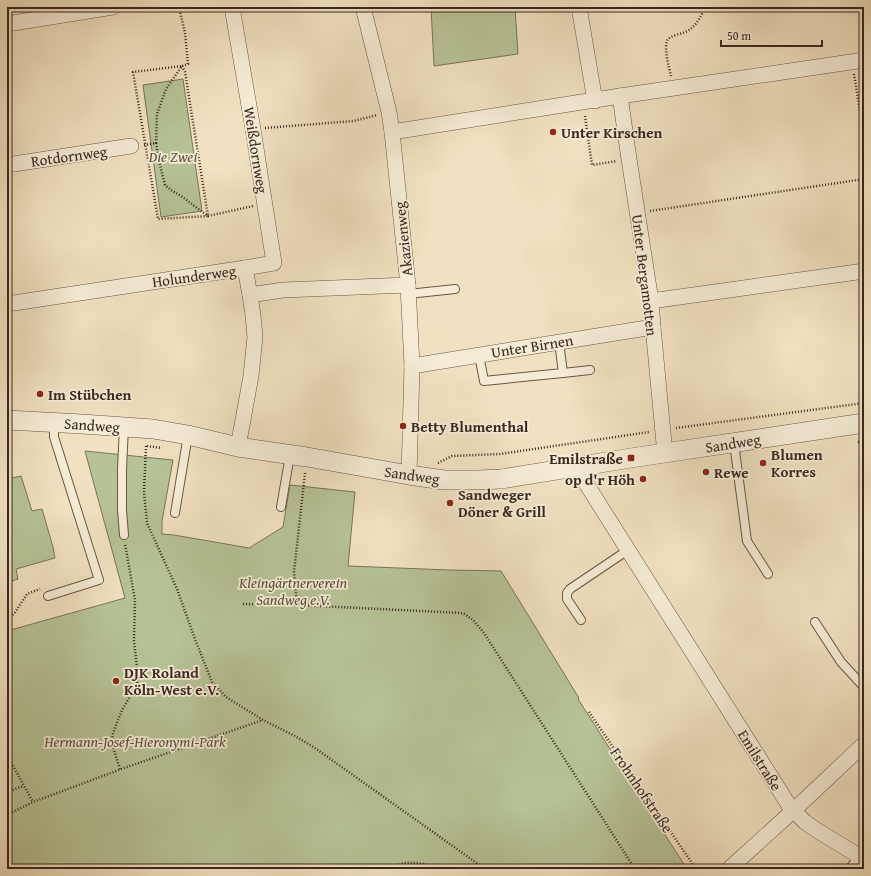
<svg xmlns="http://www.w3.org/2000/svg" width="871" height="876" viewBox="0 0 871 876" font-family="'Gentium Book Plus',serif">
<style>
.green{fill:#b6c396;stroke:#78755b}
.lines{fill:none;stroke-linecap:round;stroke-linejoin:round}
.service-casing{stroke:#685648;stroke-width:10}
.minor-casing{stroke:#685648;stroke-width:16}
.tertiary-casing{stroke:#685648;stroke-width:20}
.path{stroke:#3a2720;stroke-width:2.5;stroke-dasharray:1 2;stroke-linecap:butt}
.service{stroke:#f6ecd6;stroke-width:8}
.minor{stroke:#f6ecd6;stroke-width:15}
.tertiary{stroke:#f6ecd6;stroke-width:19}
.poi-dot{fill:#8f2418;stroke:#f6ecd6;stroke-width:1.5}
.labels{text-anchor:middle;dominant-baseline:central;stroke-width:3.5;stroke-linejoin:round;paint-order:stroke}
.poi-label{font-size:15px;font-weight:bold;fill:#3a2720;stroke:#f6ecd6;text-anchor:start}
.street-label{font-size:15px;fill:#3a2720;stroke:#f6ecd6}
.park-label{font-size:15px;font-style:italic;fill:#594e3e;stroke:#f6ecd6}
</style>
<rect width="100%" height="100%" fill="#f1e1c0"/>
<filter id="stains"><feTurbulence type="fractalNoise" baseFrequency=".005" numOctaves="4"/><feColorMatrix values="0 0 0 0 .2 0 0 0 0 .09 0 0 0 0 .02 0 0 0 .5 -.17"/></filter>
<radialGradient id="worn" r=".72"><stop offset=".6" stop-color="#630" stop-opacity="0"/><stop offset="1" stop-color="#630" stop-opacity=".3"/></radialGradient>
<g class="green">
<polygon points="431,7 515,7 518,54 434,66"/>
<polygon points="183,79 202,211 161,217 143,85"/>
<polygon points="85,451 173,460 162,521 162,534 174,535 249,548 283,527 290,485 355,492 348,566 449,570 501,571 579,698 578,699 687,869 7,869 7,631 125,598"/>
<polygon points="21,476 32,511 42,509 53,547 55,558 16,569 18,579 7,583 7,479"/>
</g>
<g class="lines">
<defs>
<g id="service">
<polyline points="408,294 455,289"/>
<polyline points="479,355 484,381 563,373 559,342"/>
<polyline points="563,373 590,370"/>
<polyline points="124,427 122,469 122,510 124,535"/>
<polyline points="734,443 747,541 768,574"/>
<polyline points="281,507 290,455"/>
<polyline points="175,513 188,435"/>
<polyline points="48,596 99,580 54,437 54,422"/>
<polyline points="581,620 567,599 567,593 570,589 628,550"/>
<polyline points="815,622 841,662 864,687"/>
<polyline points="850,869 858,856"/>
</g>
<g id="minor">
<polyline points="232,7 253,129 274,263 245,268"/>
<polyline points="363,7 389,112 392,132 408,285 412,366 409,475"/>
<polyline points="579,7 595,101"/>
<polyline points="7,24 113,7"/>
<polyline points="620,96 629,159 651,301 653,327 665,454"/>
<polyline points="392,132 620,96 864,60"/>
<polyline points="7,165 131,146"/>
<polyline points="651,301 864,271"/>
<polyline points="7,304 245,268 250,295 283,290 408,285"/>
<polyline points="412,366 653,327"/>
<polyline points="238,447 251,376 255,337 253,315 250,295"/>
<polyline points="580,467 582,477 790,807 805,822 818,831 864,859"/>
<polyline points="729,869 794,810 864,744"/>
</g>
<polyline id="tertiary" points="7,420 82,424 153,429 188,435 238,447 307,457 409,475 444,480 477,480 501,479 631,458 864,423"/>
</defs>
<use href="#service" class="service-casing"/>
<use href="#minor" class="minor-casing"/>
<use href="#tertiary" class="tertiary-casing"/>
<g class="path">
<polygon points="182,66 185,72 208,216 158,219 133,72"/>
<polyline points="854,74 864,137"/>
<path d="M671 76C669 67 664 50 667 41 669 35 684 34 689 30 697 25 701 15 706 7"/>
<polyline points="585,116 592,165 617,161"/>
<polyline points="265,128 354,121 377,115"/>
<polyline points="156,143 159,161 165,185 171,190 184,198 193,205 208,216 253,206"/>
<polyline points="144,145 156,143 157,114 166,89 182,66 188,64 185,33 179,7"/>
<polyline points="650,211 864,179"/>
<polyline points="676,428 864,403"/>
<polyline points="858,442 864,441"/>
<polyline points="146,446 144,492 147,523 177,589 195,639 212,682 226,697 263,720 295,736 315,748 485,869"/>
<polyline points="147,446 162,448"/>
<polyline points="438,463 452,456 500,454 649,432"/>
<polyline points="305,473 294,572 297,605 463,613 473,620 484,633 635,869"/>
<polyline points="243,604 297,605"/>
<polyline points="7,617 14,614 27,594 40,589"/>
<polyline points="589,712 696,869"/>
<polyline points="7,755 33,802"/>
<polyline points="120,769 114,750 112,739 113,733 122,710 135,688 137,683 138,676 134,641 135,600 125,544"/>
<polyline points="7,792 23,786"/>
<polyline points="7,815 33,802 127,767 263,720"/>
<path d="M391 869C408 856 429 867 448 868 454 869 459 867 464 866 469 865 474 866 480 866"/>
</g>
<use href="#service" class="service"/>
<use href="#minor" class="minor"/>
<use href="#tertiary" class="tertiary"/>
</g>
<g class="poi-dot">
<circle cx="553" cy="132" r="4"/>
<circle cx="40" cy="394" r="4"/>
<circle cx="403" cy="426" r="4"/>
<rect x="627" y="454" width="8" height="8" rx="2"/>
<circle cx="763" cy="463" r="4"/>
<circle cx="706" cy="472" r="4"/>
<circle cx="643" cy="479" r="4"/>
<circle cx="450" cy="503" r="4"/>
<circle cx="116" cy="681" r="4"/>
</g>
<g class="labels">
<g class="poi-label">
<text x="561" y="132">Unter Kirschen</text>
<text x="48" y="394">Im Stübchen</text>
<text x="411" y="426">Betty Blumenthal</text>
<text x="771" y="454">Blumen<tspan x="771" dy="17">Korres</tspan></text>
<text x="623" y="458" text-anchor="end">Emilstraße</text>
<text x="714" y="472">Rewe</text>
<text x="635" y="479" text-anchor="end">op d'r Höh</text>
<text x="458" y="494">Sandweger<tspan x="458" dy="17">Döner &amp; Grill</tspan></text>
<text x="124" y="672">DJK Roland<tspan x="124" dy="17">Köln-West e.V.</tspan></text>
</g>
<g class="street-label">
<text transform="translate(256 150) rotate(81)">Weißdornweg</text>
<text transform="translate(69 156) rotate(-8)">Rotdornweg</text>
<text transform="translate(403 239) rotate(-96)">Akazienweg</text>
<text transform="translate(645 275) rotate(83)">Unter Bergamotten</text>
<text transform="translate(194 276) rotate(-8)">Holunderweg</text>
<text transform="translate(532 346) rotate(-9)">Unter Birnen</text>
<text transform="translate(92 425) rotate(4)">Sandweg</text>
<text transform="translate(733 443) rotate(-9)">Sandweg</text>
<text transform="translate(412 475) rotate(8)">Sandweg</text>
<text transform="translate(760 760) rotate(58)">Emilstraße</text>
<text transform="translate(642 790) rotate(56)">Frohnhofstraße</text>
</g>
<g class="park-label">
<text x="173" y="156">Die Zwei</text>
<text x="293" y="582">Kleingärtnerverein<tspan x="293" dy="17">Sandweg e.V.</tspan></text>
<text x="135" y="741">Hermann-Josef-Hieronymi-Park</text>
</g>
</g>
<rect width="871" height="876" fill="none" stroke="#f1e1c0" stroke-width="24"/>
<rect x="8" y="8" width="855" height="860" fill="none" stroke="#3a2720" stroke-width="2"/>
<rect x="12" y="12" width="847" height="852" fill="none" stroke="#3a2720"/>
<path d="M721 40v6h101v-6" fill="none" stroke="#3a2720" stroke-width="2"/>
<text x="727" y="40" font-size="12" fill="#3a2720" stroke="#f6ecd6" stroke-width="3" paint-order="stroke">50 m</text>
<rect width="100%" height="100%" filter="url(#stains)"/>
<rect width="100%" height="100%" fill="url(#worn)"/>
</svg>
